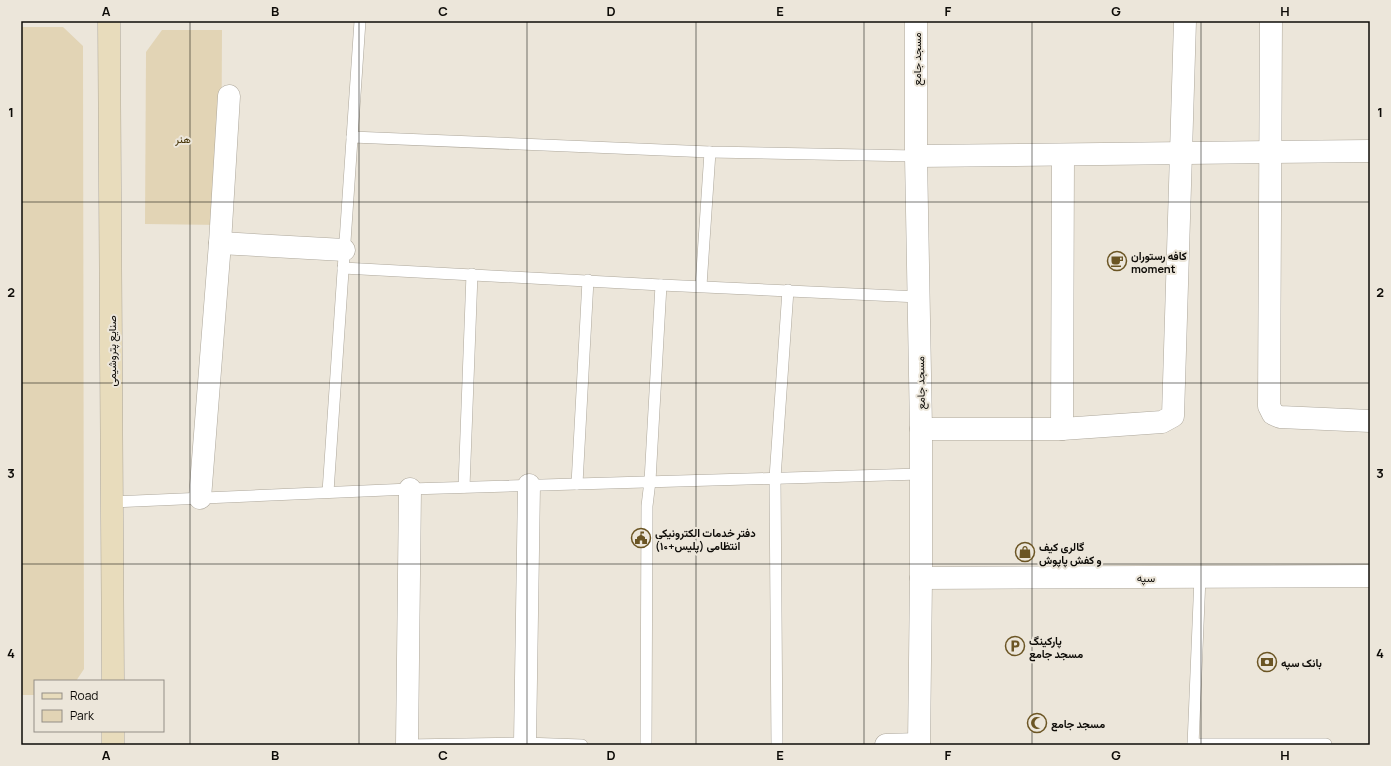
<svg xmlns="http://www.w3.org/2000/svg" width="1391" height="766" viewBox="0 0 1391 766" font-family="Manrope,Vazirmatn,sans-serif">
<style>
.green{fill:#e2d4b5}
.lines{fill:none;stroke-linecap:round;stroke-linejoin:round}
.lane-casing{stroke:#ada79b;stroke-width:12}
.street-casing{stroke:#ada79b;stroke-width:23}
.secondary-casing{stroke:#ada79b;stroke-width:23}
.lane{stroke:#fff;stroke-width:11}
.street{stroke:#fff;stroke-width:22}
.secondary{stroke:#e8dcbc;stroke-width:22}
.grid{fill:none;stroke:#0d0b07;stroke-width:1;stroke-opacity:0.55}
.labels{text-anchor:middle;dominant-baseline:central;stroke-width:4;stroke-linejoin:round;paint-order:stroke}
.street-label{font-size:11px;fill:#0d0b07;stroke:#ece6da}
.park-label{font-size:11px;fill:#423003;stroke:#ece6da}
.poi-label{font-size:11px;font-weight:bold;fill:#0d0b07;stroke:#ece6da;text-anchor:start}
.neatline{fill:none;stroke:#0d0b07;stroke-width:1.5}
.grid-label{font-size:13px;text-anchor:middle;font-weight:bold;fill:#0d0b07}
</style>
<rect width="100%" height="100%" fill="#ece6da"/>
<g class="green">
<polygon points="21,27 63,27 83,46 84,669 76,681 35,681 35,695 21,695"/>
<polygon points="162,30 222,30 221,225 145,224 146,52"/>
</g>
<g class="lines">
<defs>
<g id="lane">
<polyline points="352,137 710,152 916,156"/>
<polyline points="343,268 661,285 919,297"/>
<polyline points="701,286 710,152"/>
<polyline points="577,484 588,280"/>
<polyline points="464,487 472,274"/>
<polyline points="328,492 360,21"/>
<polyline points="112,502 410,489 920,474"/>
<polyline points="1193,744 1326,744"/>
<polyline points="407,745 525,743 582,745"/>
<polyline points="646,745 647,506 650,481 661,285"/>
<polyline points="777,745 775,478 788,290"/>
<polyline points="1193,745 1200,577"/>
</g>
<g id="street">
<polyline points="916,21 916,156 921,429 921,578 919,745"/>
<polyline points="1271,21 1269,406 1273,414 1280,417 1370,421"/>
<polyline points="916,156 1370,151"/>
<polyline points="220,243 344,250"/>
<polyline points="921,429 1062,429 1162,422 1173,416 1185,21"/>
<polyline points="1062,429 1063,155"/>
<polyline points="200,498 220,243 229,96"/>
<polyline points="921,578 1370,576"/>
<polyline points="525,743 529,485"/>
<polyline points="407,745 410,489"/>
<polyline points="886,745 919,744"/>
</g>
<g id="secondary">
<polyline points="109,21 113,681"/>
<polyline points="113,731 113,745"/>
</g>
</defs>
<use href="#lane" class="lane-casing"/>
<use href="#street" class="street-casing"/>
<use href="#secondary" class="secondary-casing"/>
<use href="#lane" class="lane"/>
<use href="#street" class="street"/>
<use href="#secondary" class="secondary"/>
</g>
<path class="grid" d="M190 21V745M359 21V745M527 21V745M696 21V745M864 21V745M1032 21V745M1201 21V745M21 202H1370M21 383H1370M21 564H1370"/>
<defs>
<symbol id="cafe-ring" viewBox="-11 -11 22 22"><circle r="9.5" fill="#ece6da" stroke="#6b5524" stroke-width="1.5"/><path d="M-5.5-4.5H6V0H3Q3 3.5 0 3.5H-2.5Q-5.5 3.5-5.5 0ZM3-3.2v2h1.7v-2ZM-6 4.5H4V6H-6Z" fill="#6b5524"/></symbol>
<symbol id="civic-ring" viewBox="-11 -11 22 22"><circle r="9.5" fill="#ece6da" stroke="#6b5524" stroke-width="1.5"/><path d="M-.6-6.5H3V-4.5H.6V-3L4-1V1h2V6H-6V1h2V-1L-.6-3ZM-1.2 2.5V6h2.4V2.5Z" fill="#6b5524"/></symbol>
<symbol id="shop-ring" viewBox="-11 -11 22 22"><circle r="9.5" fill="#ece6da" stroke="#6b5524" stroke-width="1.5"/><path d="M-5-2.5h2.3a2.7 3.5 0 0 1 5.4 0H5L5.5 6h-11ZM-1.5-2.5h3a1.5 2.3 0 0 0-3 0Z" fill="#6b5524"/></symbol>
<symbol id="parking-ring" viewBox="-11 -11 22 22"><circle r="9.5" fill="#ece6da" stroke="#6b5524" stroke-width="1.5"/><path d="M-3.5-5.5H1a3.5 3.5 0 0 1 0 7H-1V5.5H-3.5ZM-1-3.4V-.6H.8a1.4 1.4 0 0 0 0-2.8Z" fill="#6b5524"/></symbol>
<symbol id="bank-ring" viewBox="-11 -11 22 22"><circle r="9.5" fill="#ece6da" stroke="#6b5524" stroke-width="1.5"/><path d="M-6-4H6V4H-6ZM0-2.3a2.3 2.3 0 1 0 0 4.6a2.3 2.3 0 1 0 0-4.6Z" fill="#6b5524"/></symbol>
<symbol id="mosque-ring" viewBox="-11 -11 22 22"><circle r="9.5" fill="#ece6da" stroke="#6b5524" stroke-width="1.5"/><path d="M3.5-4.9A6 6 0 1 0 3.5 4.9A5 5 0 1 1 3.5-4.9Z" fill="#6b5524"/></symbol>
</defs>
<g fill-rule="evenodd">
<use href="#cafe-ring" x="1106" y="250" width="22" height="22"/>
<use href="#civic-ring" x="630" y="527" width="22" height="22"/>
<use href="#shop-ring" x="1014" y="541" width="22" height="22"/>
<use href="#parking-ring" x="1004" y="635" width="22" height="22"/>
<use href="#bank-ring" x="1256" y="651" width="22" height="22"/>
<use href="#mosque-ring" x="1026" y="712" width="22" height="22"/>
</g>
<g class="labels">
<g class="street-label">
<text transform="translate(916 59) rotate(-90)">مسجد جامع</text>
<text transform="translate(111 351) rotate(-90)">صنایع پتروشیمی</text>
<text transform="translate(920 383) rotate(-91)">مسجد جامع</text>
<text x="1146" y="577">سپه</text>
</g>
<g class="park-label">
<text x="183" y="138">هنر</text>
</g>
<g class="poi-label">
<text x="1131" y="255">کافه رستوران<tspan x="1131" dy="13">moment</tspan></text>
<text x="655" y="532">دفتر خدمات الکترونیکی<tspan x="655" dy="13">انتظامی (پلیس+۱۰)</tspan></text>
<text x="1039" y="546">گالری کیف<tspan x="1039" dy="13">و کفش پاپوش</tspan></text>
<text x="1029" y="640">پارکینگ<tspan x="1029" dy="13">مسجد جامع</tspan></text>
<text x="1281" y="662">بانک سپه</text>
<text x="1051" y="723">مسجد جامع</text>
</g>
</g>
<rect width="1391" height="766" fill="none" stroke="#ece6da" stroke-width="44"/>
<rect x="34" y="680" width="130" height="52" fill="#ece6da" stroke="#938e86"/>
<rect x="42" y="693" width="20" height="6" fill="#e8dcbc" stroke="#938e86"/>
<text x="70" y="700" font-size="12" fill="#0d0b07">Road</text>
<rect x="42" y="710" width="20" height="12" fill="#e2d4b5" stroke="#938e86"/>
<text x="70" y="720" font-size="12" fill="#0d0b07">Park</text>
<rect x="22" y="22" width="1347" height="722" class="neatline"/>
<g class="grid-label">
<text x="106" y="16">A</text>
<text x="275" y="16">B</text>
<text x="443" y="16">C</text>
<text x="611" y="16">D</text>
<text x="780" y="16">E</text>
<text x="948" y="16">F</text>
<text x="1116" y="16">G</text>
<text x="1285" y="16">H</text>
<text x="11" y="117">1</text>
<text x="1380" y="117">1</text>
<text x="11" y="297">2</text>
<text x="1380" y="297">2</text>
<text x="11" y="478">3</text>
<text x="1380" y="478">3</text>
<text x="11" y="658">4</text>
<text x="1380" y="658">4</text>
<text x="106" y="760">A</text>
<text x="275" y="760">B</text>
<text x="443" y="760">C</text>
<text x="611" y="760">D</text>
<text x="780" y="760">E</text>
<text x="948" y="760">F</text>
<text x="1116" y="760">G</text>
<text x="1285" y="760">H</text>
</g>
</svg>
